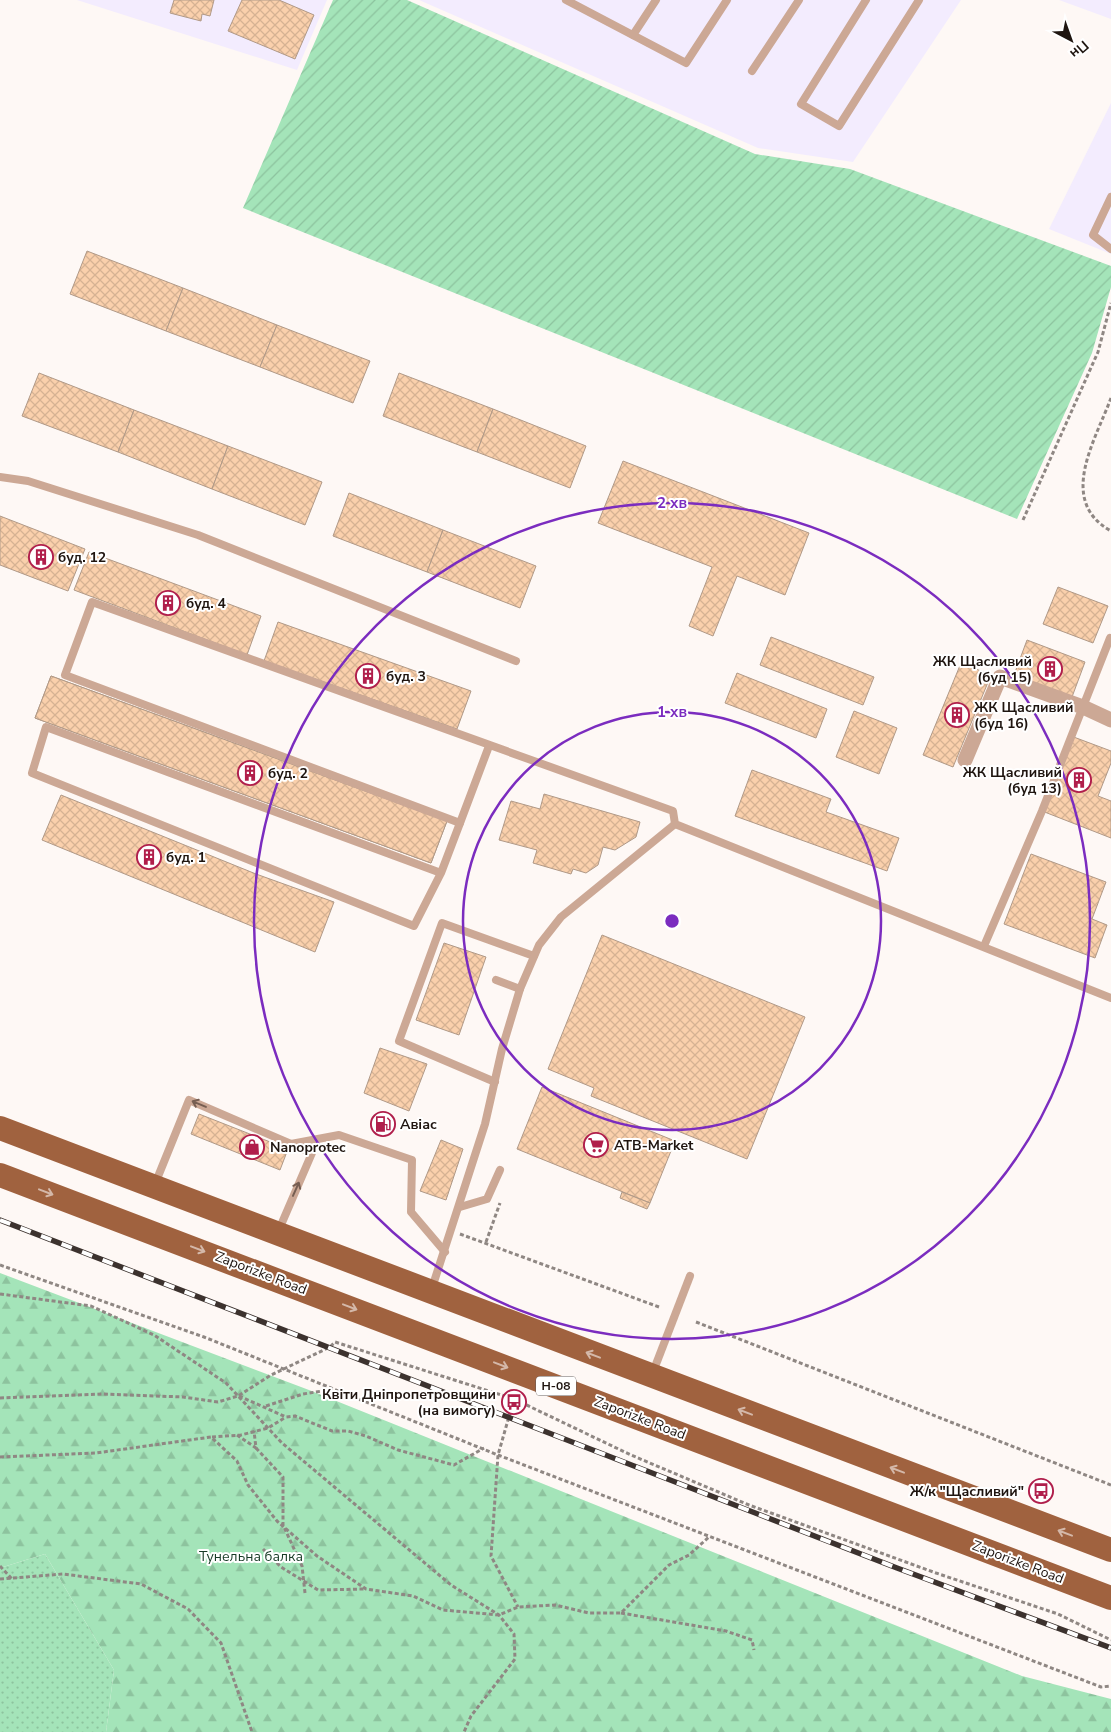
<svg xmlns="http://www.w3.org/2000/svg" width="1111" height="1732" viewBox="0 0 1111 1732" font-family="'Nunito Sans',sans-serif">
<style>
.industrial{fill:#f3ecfe}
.grass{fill:url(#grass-dots)}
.forest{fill:url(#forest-firs)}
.garden{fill:url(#garden-furrows)}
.building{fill:url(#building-cross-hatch);stroke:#b09987}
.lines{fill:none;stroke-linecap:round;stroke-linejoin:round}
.path{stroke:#8f8783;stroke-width:3;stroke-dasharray:4 2.5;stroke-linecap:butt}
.lane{stroke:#cca895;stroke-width:8}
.street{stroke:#cca895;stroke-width:15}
.primary{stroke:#a0623f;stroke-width:24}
.rail-casing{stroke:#3c322e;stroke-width:5.5}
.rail{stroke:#fff;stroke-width:4;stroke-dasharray:11;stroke-linecap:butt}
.oneway{stroke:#765e52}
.oneway2{stroke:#d4b8a9}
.ring{fill:none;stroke:#7b2cbf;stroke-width:2.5}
.labels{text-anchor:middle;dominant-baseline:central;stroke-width:4;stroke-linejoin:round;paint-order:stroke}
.shield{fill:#fff;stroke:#625b58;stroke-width:1}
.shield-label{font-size:12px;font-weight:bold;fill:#1f1510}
.poi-label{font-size:14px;font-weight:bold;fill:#1f1510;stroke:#fff;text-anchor:start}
.street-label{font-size:14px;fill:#1f1510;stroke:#fff}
.park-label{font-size:14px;fill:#183b26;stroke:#fff}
.centre{fill:#7b2cbf;stroke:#fff;stroke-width:2.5}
.ring-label{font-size:15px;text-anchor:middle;font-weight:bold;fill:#7b2cbf;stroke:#fff;stroke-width:4;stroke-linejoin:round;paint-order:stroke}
</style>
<defs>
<pattern id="grass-dots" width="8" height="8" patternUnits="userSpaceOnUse" patternTransform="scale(1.25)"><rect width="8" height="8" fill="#a4e4b9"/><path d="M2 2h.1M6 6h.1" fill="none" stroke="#8dc39e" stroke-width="1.8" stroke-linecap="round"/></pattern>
<pattern id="forest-firs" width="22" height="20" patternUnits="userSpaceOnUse" patternTransform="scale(1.25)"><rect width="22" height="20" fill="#a4e4b9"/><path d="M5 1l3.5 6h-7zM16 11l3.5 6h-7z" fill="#8dc39e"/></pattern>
<pattern id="garden-furrows" width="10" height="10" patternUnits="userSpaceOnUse" patternTransform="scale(1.25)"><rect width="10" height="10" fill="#a4e4b9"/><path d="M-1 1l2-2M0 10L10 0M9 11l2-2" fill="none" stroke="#8dc39e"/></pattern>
<pattern id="building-cross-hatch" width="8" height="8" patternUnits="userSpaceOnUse" patternTransform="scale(1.25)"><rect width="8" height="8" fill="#fad0ac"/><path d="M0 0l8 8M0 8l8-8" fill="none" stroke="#d6b293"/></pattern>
</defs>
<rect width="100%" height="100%" fill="#fef8f5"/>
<g class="industrial">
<polygon points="77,0 327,0 297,70"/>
<polygon points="419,0 961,0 853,162 758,148"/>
<polygon points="1059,0 1111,0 1111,19"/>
<polygon points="1111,103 1111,254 1049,229"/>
</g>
<polygon class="grass" points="45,1554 114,1670 106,1732 0,1732 0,1568"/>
<polygon class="forest" points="0,1273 309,1390 1022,1676 1111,1699 1111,1732 106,1732 114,1670 45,1554 0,1568"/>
<polygon class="garden" points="333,0 407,0 755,154 850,169 1111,266 1111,287 1092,353 1017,519 243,208"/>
<g class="building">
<polygon points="174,0 214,0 210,16 202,14 201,21 170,13"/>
<polygon points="242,0 279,0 314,15 295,59 228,31"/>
<polygon points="87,251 183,288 166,331 70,294"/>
<polygon points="183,288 277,325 260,367 166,331"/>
<polygon points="277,325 370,361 353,403 260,367"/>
<polygon points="39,373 134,410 118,452 22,416"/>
<polygon points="399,373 493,409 477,452 383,416"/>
<polygon points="493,409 586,446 570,488 477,452"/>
<polygon points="134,410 228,446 212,489 118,452"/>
<polygon points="228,446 322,482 305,525 212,489"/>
<polygon points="623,461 809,533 785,595 737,576 713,636 689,626 712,567 598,523"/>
<polygon points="349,493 443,530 427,572 333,536"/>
<polygon points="0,516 85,549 68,591 0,565"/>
<polygon points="443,530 536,566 520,608 427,572"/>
<polygon points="89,552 261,616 247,655 74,590"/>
<polygon points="1058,587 1108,606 1093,643 1043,624"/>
<polygon points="278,622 471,691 457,729 264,661"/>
<polygon points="771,637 874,677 863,705 760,665"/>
<polygon points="1027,640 1085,662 1072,697 1014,675"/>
<polygon points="961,663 991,675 953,767 923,755"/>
<polygon points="737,673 827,709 816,738 725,703"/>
<polygon points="51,676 447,821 431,863 35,718"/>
<polygon points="51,676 447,821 431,863 35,718"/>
<polygon points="854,711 897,728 879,774 836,757"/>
<polygon points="1071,736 1111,751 1111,763 1098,796 1111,801 1111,838 1042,811"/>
<polygon points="752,770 831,799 826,812 899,838 887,871 735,816"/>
<polygon points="544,794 640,822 636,837 615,850 603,847 598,865 586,873 573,869 571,874 533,863 537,850 499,840 511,801 540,809"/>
<polygon points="61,795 256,874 334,902 315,952 42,840"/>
<polygon points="1031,854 1106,882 1092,919 1107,925 1095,958 1004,924"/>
<polygon points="602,935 805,1017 747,1159 591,1096 594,1088 548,1069"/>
<polygon points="444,943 486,957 459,1035 416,1020"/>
<polygon points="380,1048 427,1064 409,1111 364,1093"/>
<polygon points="542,1087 675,1141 650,1203 517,1149"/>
<polygon points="199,1114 288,1149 280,1170 191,1134"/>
<polygon points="441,1140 463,1149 446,1200 420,1191"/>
<polygon points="622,1192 650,1203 647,1209 620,1198"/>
</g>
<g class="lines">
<g class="path">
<path d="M1111 398C1095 441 1057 501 1111 531"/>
<polyline points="1023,520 1098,352 1111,303"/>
<polyline points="460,1234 659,1307"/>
<polyline points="486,1242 500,1203"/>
<polyline points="0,1265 204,1337 498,1455 1101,1687 1111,1686"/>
<polyline points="0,1294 91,1306 154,1335 226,1383 282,1443 451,1585 499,1615 514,1634 515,1659 471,1716 464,1732"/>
<polyline points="696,1322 1111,1485"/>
<polyline points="239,1396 286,1417 295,1416 332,1431 348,1431 366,1436 398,1450 454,1465 484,1448"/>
<polyline points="0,1398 103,1394 183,1397 218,1402 238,1396 271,1375 330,1347 335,1342 514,1399 631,1455 749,1505 936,1573 1058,1614 1111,1640"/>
<polyline points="514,1399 498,1455 491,1556 518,1607"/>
<polyline points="266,1406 303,1394 335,1389"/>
<polyline points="237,1435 256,1448 254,1431"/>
<polyline points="212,1437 241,1435 268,1428 286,1417"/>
<polyline points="256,1448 283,1477 283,1525 302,1566 305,1593"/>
<polyline points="0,1457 96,1453 211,1437 237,1461 248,1485 277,1521 317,1556 366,1589 413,1596 443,1610 499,1615 518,1607 555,1605 589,1613 621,1613 669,1565 689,1555 710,1536"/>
<polyline points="263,1549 281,1567 318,1590 365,1589"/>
<polyline points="0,1566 12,1579"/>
<polyline points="0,1579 63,1574 141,1584 188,1609 221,1643 252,1732"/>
<polyline points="621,1613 726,1631 752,1640 754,1650"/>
</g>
<g class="lane">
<polyline points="566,0 686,63 727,0"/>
<polyline points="866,0 801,104 839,126 919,0"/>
<polyline points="633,35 656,0"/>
<polyline points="752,71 799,0"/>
<polyline points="1111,197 1093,235 1111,249"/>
<polyline points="0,477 28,481 198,535 516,661"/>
<polyline points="489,746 460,823 65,675 92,602 673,811 675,824 1111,998"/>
<polyline points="441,873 414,926 32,773 46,727 441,873 460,823"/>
<polyline points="984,946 1042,811 1110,638"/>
<polyline points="496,980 520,989"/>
<polyline points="495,1082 399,1041 442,923 534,956"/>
<polyline points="291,1144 339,1135 412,1160 411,1212 445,1252"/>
<polyline points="155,1184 189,1100 312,1153 278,1232"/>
<polyline points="460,1207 487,1199 500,1170"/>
<polyline points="432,1288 485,1124 502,1049 520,989 539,945 561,917 675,824"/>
<polyline points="653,1372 690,1276"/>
</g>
<polyline class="street" points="965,760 1000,677 1083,707 1111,720"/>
<g class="primary">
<polyline points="0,1128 1111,1550"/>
<polyline points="0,1175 1111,1598"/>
</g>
<defs>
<polyline id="rail" points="0,1220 897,1568 1111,1648"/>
</defs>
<use href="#rail" class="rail-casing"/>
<use href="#rail" class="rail"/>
</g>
<defs><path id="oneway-shaft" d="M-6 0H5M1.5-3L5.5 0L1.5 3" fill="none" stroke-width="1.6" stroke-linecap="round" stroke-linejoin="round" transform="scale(1.25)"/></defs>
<g class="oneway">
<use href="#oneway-shaft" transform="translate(199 1104) rotate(-157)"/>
<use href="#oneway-shaft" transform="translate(296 1189) rotate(-66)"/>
</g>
<g class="oneway2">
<use href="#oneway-shaft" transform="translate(46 1192) rotate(21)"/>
<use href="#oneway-shaft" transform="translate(198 1249) rotate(21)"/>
<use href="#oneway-shaft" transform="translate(350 1307) rotate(21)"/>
<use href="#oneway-shaft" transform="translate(593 1355) rotate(-159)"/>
<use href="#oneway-shaft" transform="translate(501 1365) rotate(21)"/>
<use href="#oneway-shaft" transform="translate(745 1412) rotate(-159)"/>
<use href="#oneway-shaft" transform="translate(897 1470) rotate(-159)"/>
<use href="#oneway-shaft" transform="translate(1065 1533) rotate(-159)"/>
</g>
<g class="ring">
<circle cx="672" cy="921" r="209"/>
<circle cx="672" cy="921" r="418"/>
</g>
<defs>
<symbol id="building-ring" viewBox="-11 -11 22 22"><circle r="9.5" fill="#fff" stroke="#b01e4b" stroke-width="1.5"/><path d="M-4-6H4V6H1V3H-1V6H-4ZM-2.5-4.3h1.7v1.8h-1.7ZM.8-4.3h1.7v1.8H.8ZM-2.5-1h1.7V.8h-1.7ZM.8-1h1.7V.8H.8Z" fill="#b01e4b"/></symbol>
<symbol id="fuel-ring" viewBox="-11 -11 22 22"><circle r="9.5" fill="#fff" stroke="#b01e4b" stroke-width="1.5"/><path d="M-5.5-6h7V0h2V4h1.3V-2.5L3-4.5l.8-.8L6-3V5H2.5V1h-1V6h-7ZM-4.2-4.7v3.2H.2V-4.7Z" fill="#b01e4b"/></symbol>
<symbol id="supermarket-ring" viewBox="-11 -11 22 22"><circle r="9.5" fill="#fff" stroke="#b01e4b" stroke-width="1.5"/><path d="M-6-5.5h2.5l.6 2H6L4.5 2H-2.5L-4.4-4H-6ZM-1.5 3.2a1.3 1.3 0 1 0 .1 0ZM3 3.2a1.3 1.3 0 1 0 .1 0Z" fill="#b01e4b"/></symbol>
<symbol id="shop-ring" viewBox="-11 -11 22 22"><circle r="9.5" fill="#fff" stroke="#b01e4b" stroke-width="1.5"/><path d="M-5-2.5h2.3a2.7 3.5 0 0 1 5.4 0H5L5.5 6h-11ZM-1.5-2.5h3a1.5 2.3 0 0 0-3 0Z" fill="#b01e4b"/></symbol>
<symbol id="bus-ring" viewBox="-11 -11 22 22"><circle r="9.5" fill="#fff" stroke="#b01e4b" stroke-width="1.5"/><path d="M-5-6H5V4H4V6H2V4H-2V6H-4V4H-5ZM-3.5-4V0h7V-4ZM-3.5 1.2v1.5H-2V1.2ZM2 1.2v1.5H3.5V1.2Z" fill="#b01e4b"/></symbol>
</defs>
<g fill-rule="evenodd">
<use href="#building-ring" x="27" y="543" width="28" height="28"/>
<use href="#building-ring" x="154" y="589" width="28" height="28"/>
<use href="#building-ring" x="1036" y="655" width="28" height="28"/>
<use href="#building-ring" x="354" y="662" width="28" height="28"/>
<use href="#building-ring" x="943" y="701" width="28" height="28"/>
<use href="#building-ring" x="236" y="759" width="28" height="28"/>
<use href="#building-ring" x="1065" y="766" width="28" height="28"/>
<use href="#building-ring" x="135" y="843" width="28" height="28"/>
<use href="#fuel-ring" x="369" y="1110" width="28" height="28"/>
<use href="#supermarket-ring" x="582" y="1131" width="28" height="28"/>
<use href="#shop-ring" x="238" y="1133" width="28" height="28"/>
<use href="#bus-ring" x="500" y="1388" width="28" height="28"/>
<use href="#bus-ring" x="1027" y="1477" width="28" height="28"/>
</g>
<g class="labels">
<rect class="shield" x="536" y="1376.5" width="40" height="19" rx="4"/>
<g class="shield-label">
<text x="556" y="1386">Н-08</text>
</g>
<g class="poi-label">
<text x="58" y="557">буд. 12</text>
<text x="186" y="603">буд. 4</text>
<text x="1032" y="661" text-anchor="end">ЖК Щасливий<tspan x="1032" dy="16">(буд 15)</tspan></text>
<text x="386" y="676">буд. 3</text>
<text x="974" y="707">ЖК Щасливий<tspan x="974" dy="16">(буд 16)</tspan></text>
<text x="1062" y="772" text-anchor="end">ЖК Щасливий<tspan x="1062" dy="16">(буд 13)</tspan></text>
<text x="268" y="773">буд. 2</text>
<text x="166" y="857">буд. 1</text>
<text x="400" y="1124">Авіас</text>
<text x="614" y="1145">ATB-Market</text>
<text x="270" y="1147">Nanoprotec</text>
<text x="496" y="1394" text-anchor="end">Квіти Дніпропетровщини<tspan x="496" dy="16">(на вимогу)</tspan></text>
<text x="1024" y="1491" text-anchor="end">Ж/к "Щасливий"</text>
</g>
<g class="street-label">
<text transform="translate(261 1273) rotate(21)">Zaporizke Road</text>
<text transform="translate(640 1418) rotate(21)">Zaporizke Road</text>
<text transform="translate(1018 1562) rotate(21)">Zaporizke Road</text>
</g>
<g class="park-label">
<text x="251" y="1556">Тунельна балка</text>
</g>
</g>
<circle cx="672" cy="921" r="8" class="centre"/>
<g class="ring-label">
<text x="672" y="508">2 хв</text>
<text x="672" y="717">1 хв</text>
</g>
<g transform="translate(1071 40) rotate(139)" stroke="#ffffff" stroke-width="4" paint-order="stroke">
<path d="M0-4L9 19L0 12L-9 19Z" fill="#1f1510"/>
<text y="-8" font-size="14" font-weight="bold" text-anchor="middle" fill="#1f1510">Пн</text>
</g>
</svg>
